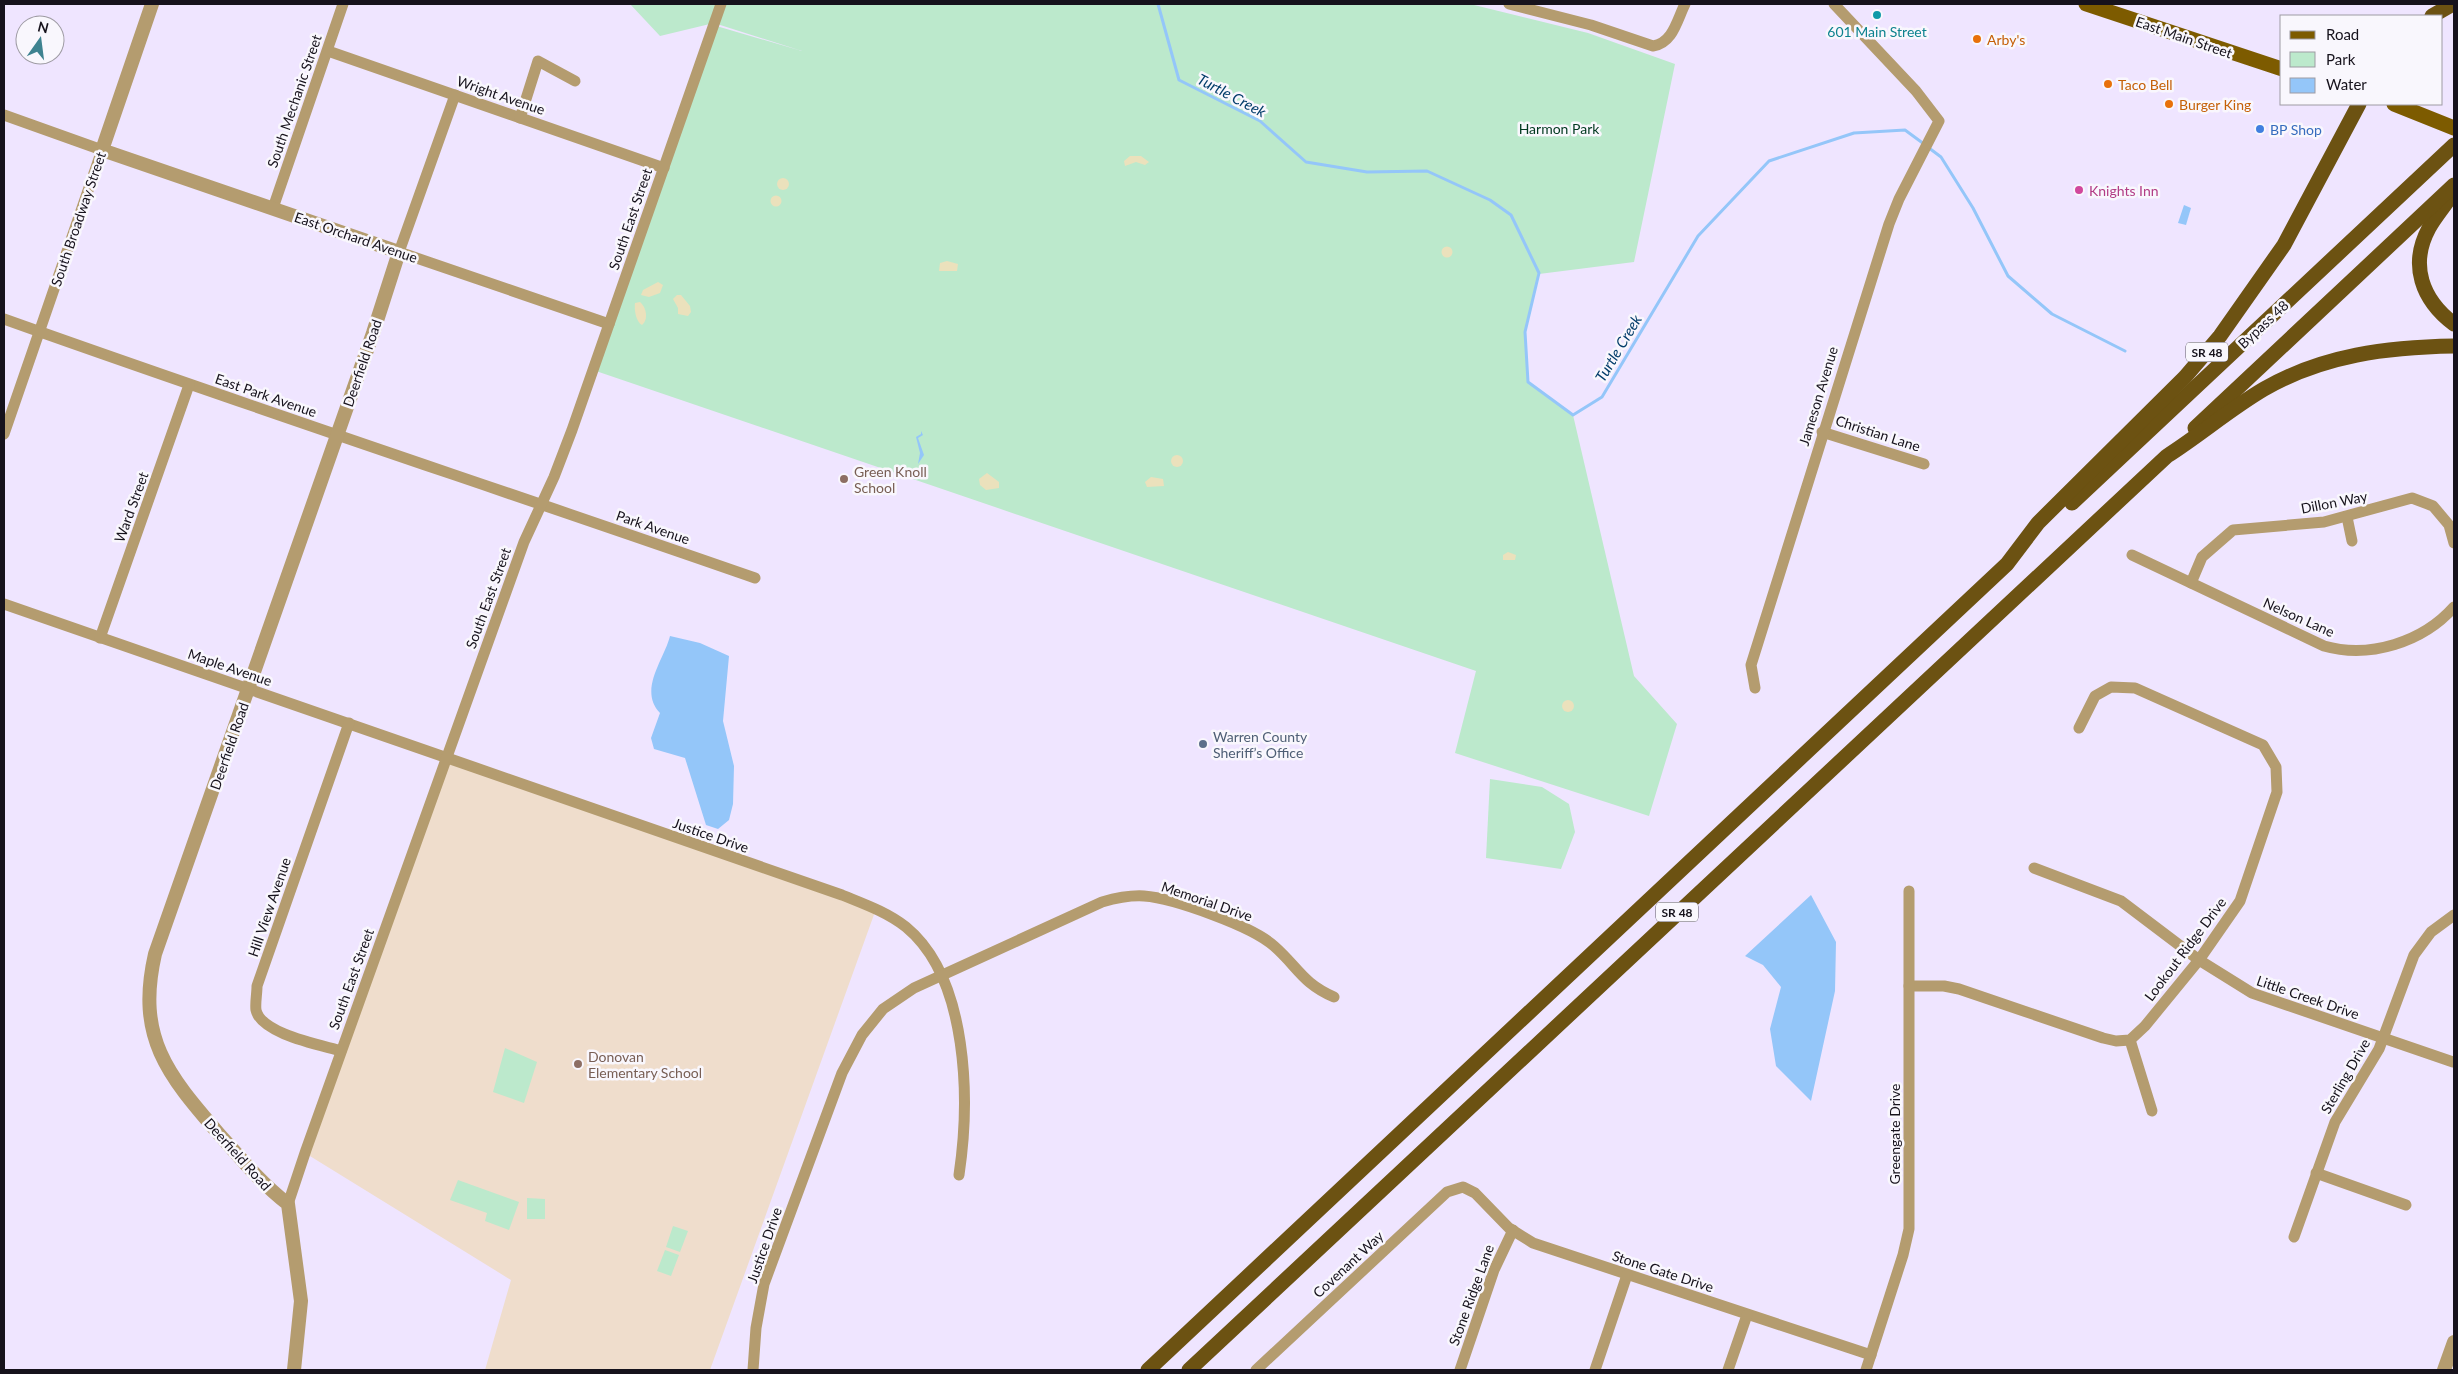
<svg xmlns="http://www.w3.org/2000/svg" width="2458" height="1374" viewBox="0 0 2458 1374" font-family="Lato,sans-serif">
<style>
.education{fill:#efddcc}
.green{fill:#bce9cc}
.sand{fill:#ebe1bc}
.water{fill:#94c6f9}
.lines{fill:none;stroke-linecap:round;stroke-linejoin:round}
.stream{stroke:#94c6f9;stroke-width:3}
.minor{stroke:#b49c6f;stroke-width:11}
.tertiary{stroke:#b49c6f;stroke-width:14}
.primary{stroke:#7d5b00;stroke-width:15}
.trunk{stroke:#6c5212;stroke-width:15}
.culture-dot{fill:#0f9aa8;stroke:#f9f7fd;stroke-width:2}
.food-dot{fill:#e8710a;stroke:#f9f7fd;stroke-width:2}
.shop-dot{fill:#3f7fe0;stroke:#f9f7fd;stroke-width:2}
.hotel-dot{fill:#d1479c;stroke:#f9f7fd;stroke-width:2}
.education-dot{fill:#8d6e63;stroke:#f9f7fd;stroke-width:2}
.service-dot{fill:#5c6f8a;stroke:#f9f7fd;stroke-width:2}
.labels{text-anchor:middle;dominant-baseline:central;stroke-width:5;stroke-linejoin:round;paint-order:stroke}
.shield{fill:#f9f7fd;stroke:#5a5760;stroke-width:1}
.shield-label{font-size:12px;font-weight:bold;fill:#16121c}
.culture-label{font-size:14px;fill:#0d838f;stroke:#f9f7fd}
.street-label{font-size:14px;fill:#16121c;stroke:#f9f7fd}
.food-label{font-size:14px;fill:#c56008;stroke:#f9f7fd;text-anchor:start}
.park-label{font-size:14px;fill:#01391f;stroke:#f9f7fd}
.shop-label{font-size:14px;fill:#366cbe;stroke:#f9f7fd;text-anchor:start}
.hotel-label{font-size:14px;fill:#b23c85;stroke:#f9f7fd;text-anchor:start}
.education-label{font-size:14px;fill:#785e54;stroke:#f9f7fd;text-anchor:start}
.service-label{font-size:14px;fill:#4e5e75;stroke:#f9f7fd;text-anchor:start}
.water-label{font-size:15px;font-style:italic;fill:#033d6a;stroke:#f9f7fd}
</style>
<rect width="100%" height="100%" fill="#efe5ff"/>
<polygon class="education" points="446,758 876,909 710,1370 485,1370 511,1280 305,1153"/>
<g class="green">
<polygon points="630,4 1470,4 1588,33 1675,64 1634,262 1539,274 1525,332 1528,382 1573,415 1634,676 1677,724 1649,816 1455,753 1476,671 593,370 713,25 802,51 714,23 660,36"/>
<polygon points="1490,779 1542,787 1569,804 1575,832 1561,869 1486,858"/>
<polygon points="505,1048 537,1062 524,1103 493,1092"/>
<polygon points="458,1180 519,1202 509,1230 485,1221 487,1213 450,1200"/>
<polygon points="527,1198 545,1199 545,1219 527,1219"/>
<polygon points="673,1226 688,1231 680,1252 666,1247"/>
<polygon points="665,1250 679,1255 671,1276 657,1271"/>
</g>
<g class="sand">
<polygon points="1130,156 1141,156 1149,162 1145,165 1136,162 1125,166 1124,161"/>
<circle cx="783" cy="184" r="6"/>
<circle cx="776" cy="201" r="5.5"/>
<circle cx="1447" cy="252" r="5.5"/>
<polygon points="947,261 958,264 957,271 939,271 940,263"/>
<polygon points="658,282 663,285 660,293 649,297 641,295 643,290"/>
<polygon points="677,295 681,295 690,306 691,312 688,316 678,314 678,308 673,299"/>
<path d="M640 302C646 307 649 319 642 325 636 322 634 310 635 303Z"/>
<circle cx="1177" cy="461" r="6"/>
<polygon points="987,473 999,482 999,488 986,490 980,485 979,479"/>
<polygon points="1151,477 1163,479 1164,486 1147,487 1145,482"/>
<polygon points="1508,552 1516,555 1515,560 1503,560 1503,555"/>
<circle cx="1568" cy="706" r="6"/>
</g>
<g class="water">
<polygon points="2184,205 2191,208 2186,225 2178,223"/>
<polygon points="921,431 923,435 918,438 924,455 918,464 920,453 916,437 921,434"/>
<path d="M670 636 700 643 729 656 723 721 734 766 733 804 729 820 718 829 706 825 685 758 654 749 651 738 660 713C638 690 664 660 670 636Z"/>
<polygon points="1811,895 1836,942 1835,991 1811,1101 1776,1066 1770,1029 1781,987 1763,965 1745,956"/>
</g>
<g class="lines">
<g class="stream">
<polyline points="1158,4 1179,80 1260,121 1306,162 1367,172 1427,171 1490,200 1511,215 1539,273 1525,332 1528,382 1573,415 1602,397 1698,236 1769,161 1854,133 1905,130 1924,144"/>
<polyline points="1929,148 1941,157 1973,208 2008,276 2052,314 2125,351"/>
</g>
<g class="minor">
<path d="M1509 4 1591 25 1653 46C1673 43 1677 20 1685 4"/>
<polyline points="328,51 664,168"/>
<polyline points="455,95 399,252 609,324"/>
<polyline points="4,115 102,150 4,434"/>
<polyline points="520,118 538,61 575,81"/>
<polyline points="273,208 343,4"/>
<path d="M4 319C253 408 505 491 755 578"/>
<polyline points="1822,432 1924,464"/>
<polyline points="2347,517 2352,541"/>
<path d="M2132 555 2324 646C2370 659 2423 642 2454 607"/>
<polyline points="2191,583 2202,557 2233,530 2324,522 2412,498 2433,506 2449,525 2454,543"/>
<path d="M4 604 842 895C864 904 887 912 906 927 969 979 970 1101 959 1175"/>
<polyline points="100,638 189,385"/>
<polyline points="1755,688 1751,665 1889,224 1899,199 1939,121 1916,91 1834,4"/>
<polyline points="2034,868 2121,901 2199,960 2252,993 2453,1062"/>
<polyline points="1909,986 1944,986 1959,989 2103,1038 2116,1041 2130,1040 2145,1026 2199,960 2240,901 2277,792 2276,767 2263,745 2135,688 2111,687 2095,696 2079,728"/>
<polyline points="2130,1040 2152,1111"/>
<path d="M341 1051C321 1045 261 1034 256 1010 255 1003 257 994 257 986L349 723"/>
<polyline points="2316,1173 2406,1205"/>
<polyline points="288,1204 306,1150 524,542 554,477 572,430 721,4"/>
<polyline points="2294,1237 2335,1122 2379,1049 2414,955 2431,932 2454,915"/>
<path d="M753 1370 756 1328 764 1284 842 1073 862 1035 883 1009 914 988 1102 902C1116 898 1129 895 1144 896 1173 898 1252 926 1274 946 1298 967 1302 983 1334 997"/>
<polyline points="1256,1370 1447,1192 1463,1187 1475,1193 1509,1228 1533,1243 1871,1355"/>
<polyline points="1460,1370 1494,1270 1513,1230"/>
<polyline points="1595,1370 1627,1275"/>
<polyline points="1728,1370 1747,1315"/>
<polyline points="1866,1370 1903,1255 1909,1229 1909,891"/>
</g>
<g class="tertiary">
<path d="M152 4 102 150 399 252 373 333 155 954C136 1037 167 1074 219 1134 241 1159 262 1184 288 1204L301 1301 294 1370"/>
<polyline points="2444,1370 2454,1342"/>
</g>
<g class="primary">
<polyline points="2086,4 2282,69"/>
<polyline points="2394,104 2454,128"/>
</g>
<g class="trunk">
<polyline points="2432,16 2453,4"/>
<path d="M2451 196C2444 207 2435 217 2429 228 2409 265 2422 300 2454 324"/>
<polyline points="2195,428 2454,185"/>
<polyline points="2072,503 2454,145"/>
<polyline points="1148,1370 2007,564 2038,523 2185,377 2220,336 2284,245 2359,104"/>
<path d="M1189 1370 2167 456C2200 435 2230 409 2264 389 2323 355 2388 347 2454 346"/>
</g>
</g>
<circle class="culture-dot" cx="1877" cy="15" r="5"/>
<g class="food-dot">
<circle cx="1977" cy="39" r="5"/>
<circle cx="2108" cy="84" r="5"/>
<circle cx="2169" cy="104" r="5"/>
</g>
<circle class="shop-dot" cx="2260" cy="129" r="5"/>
<circle class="hotel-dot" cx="2079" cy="190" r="5"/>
<g class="education-dot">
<circle cx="844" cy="479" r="5"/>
<circle cx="578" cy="1064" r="5"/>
</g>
<circle class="service-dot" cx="1203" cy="744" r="5"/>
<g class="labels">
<g class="shield">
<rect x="2186" y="342.5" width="42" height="19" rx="4"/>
<rect x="1656" y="902.5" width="42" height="19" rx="4"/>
</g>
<g class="shield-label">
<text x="2207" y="352">SR 48</text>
<text x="1677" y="912">SR 48</text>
</g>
<g class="culture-label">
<text x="1877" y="31">601 Main Street</text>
</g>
<g class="street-label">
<text transform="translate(2184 37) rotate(19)">East Main Street</text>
<text transform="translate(501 95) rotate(19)">Wright Avenue</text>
<text transform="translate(294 101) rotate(-71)">South Mechanic Street</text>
<text transform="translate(78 219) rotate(-71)">South Broadway Street</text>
<text transform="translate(630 219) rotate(-71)">South East Street</text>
<text transform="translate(356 237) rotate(19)">East Orchard Avenue</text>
<text transform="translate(2263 324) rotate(-43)">Bypass 48</text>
<text transform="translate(362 363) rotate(-71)">Deerfield Road</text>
<text transform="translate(266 395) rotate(19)">East Park Avenue</text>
<text transform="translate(1818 396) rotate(-73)">Jameson Avenue</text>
<text transform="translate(1878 433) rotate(18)">Christian Lane</text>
<text transform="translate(2334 502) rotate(-11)">Dillon Way</text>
<text transform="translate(131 507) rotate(-70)">Ward Street</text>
<text transform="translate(653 527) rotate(19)">Park Avenue</text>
<text transform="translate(488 598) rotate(-70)">South East Street</text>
<text transform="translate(2299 617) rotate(24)">Nelson Lane</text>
<text transform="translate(230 667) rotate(19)">Maple Avenue</text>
<text transform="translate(229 746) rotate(-71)">Deerfield Road</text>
<text transform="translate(711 835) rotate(19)">Justice Drive</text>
<text transform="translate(1207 901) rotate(19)">Memorial Drive</text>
<text transform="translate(269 907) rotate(-71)">Hill View Avenue</text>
<text transform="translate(2185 949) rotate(-53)">Lookout Ridge Drive</text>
<text transform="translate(351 979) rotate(-70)">South East Street</text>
<text transform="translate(2308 997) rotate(19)">Little Creek Drive</text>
<text transform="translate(2345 1076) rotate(-60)">Sterling Drive</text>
<text transform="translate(1894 1134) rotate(-90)">Greengate Drive</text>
<text transform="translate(238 1154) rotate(48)">Deerfield Road</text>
<text transform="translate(764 1245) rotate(-71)">Justice Drive</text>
<text transform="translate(1348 1264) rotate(-43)">Covenant Way</text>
<text transform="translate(1663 1271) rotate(18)">Stone Gate Drive</text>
<text transform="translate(1471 1295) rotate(-70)">Stone Ridge Lane</text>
</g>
<g class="food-label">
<text x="1987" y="39">Arby's</text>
<text x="2118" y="84">Taco Bell</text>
<text x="2179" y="104">Burger King</text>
</g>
<g class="park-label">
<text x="1559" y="128">Harmon Park</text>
</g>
<g class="shop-label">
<text x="2270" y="129">BP Shop</text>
</g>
<g class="hotel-label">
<text x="2089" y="190">Knights Inn</text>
</g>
<g class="education-label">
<text x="854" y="471">Green Knoll<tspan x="854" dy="16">School</tspan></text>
<text x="588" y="1056">Donovan<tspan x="588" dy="16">Elementary School</tspan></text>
</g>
<g class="service-label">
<text x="1213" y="736">Warren County<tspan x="1213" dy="16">Sheriff’s Office</tspan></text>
</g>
<g class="water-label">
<text transform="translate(1232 95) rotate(28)">Turtle Creek</text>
<text transform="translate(1618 348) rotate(-59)">Turtle Creek</text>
</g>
</g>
<rect width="2458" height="1374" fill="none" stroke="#16121c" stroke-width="10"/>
<rect x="2280" y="15" width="162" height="90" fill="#f9f7fd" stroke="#9e9ba3"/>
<rect x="2290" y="31" width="25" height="8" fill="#7d5b00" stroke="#9e9ba3"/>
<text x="2326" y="40" font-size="15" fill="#16121c">Road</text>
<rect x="2290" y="52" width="25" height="15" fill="#bce9cc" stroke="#9e9ba3"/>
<text x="2326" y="65" font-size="15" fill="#16121c">Park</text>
<rect x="2290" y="78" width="25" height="15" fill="#94c6f9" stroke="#9e9ba3"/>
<text x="2326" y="90" font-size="15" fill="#16121c">Water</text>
<g transform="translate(40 40) rotate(14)"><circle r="24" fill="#f9f7fd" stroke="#9e9ba3"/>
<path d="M0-4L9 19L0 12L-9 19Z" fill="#3e8290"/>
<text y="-8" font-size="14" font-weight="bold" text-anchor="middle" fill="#16121c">N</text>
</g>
</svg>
